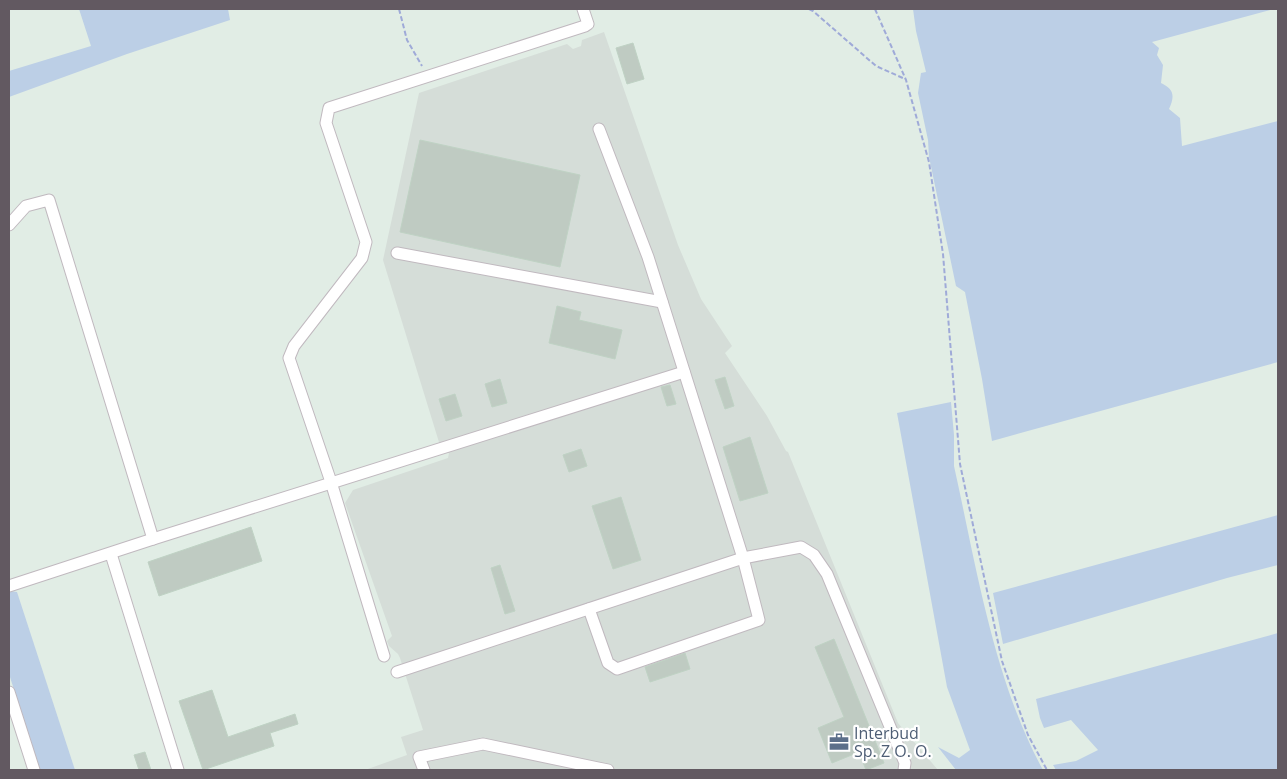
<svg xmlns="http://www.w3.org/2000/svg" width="1287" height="779" viewBox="0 0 1287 779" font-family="'Open Sans',sans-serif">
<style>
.industrial{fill:#d5ddd8}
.green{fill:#bccfe6}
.building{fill:#bfcbc2;stroke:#bfd2c4}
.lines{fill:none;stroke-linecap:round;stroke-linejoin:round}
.minor-casing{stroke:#c0b9bf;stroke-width:13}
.path{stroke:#9faad8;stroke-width:2;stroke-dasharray:5 2.5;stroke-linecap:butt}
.minor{stroke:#fff;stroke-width:11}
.labels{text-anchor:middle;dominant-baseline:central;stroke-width:4.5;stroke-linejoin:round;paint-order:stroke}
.service-label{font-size:16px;fill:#4e5e75;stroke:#fff;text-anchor:start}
</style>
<rect width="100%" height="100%" fill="#e1ede5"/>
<polygon class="industrial" points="604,32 678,245 701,299 732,346 725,353 767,416 786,451 788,452 898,723 938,770 365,770 407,755 401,737 423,730 400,658 398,654 389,646 387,641 392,636 345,503 353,490 448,458 449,453 442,452 383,260 419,93 567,44 573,49 581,46 582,40"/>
<g class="green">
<polygon points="79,9 228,9 230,20 127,54 9,97 9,71 91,46"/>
<path d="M913 9H1274L1152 42 1159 48 1157 55 1163 65 1161 83C1174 89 1175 96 1169 109L1180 118 1182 146 1278 121V362L992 441 982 379 965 292 956 286 929 157 928 140 918 93 921 73 926 72 916 31Z"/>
<path d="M951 402 954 435V466C976 565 994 681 1043 770H956L938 747 959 758 970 750 947 687 897 413Z"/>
<polygon points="1278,515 1278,565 1227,578 1003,644 993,593"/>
<polygon points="10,591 17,592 75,770 40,770 9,674 9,592"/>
<polygon points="1278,633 1278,770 1056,770 1053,765 1076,761 1098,750 1071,720 1044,728 1040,718 1036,699"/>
</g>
<g class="building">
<polygon points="633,43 644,79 627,84 616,48"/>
<polygon points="420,140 580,175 560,267 400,232"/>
<polygon points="557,306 581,312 579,320 622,330 615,359 549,343"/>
<polygon points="725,377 734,406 725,409 715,380"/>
<polygon points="500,379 507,403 492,407 485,384"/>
<polygon points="670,385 676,404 667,406 661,387"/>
<polygon points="455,394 462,416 446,421 439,399"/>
<polygon points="750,437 768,493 740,501 723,447"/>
<polygon points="581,449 587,466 569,472 563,455"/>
<polygon points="621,497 641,560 613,569 592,506"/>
<polygon points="251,527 262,561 159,596 148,562"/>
<polygon points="500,565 515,611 505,614 491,568"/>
<polygon points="834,639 884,763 866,770 859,752 832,763 818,728 844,717 815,647"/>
<polygon points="685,653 690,669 650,682 645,667"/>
<polygon points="212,690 228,737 295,714 298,724 270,733 274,746 203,770 179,701"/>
<polygon points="145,752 151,770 139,770 134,755"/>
</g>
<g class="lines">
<defs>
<g id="minor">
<polyline points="9,225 26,206 49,200 153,539"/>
<polyline points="397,253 662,302"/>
<polyline points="111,554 178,770"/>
<polyline points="9,586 153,539 684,372"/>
<polyline points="589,609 608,663 617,669 759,620 743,558 648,257 599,129"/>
<polyline points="384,656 331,482 289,358 294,346 362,258 366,242 326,123 329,108 585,26 588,24 583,9"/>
<polyline points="397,672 743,558 801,547 814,555 827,574 905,763 904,770"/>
<polyline points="9,692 34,770"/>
<polyline points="424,770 419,757 483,744 608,770"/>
</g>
</defs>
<use href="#minor" class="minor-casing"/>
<g class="path">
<polyline points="399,9 407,40 422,66"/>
<polyline points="809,9 813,11 876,66 905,79"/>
<polyline points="875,9 906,80 929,162 943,254 960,464 1002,661 1028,735 1047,770"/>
</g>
<use href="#minor" class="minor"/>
</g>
<defs>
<symbol id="office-bare" viewBox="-9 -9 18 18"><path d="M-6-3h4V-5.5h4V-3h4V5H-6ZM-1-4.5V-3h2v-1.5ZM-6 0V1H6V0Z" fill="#5c6f8a" stroke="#fff" stroke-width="2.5" paint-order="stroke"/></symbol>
</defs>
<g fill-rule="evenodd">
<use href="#office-bare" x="825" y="728" width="28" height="28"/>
</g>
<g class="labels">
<g class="service-label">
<text x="854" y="733">Interbud<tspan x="854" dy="18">Sp. Z O. O.</tspan></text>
</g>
</g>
<rect width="1287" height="779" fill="none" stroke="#625961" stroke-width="20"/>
</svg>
